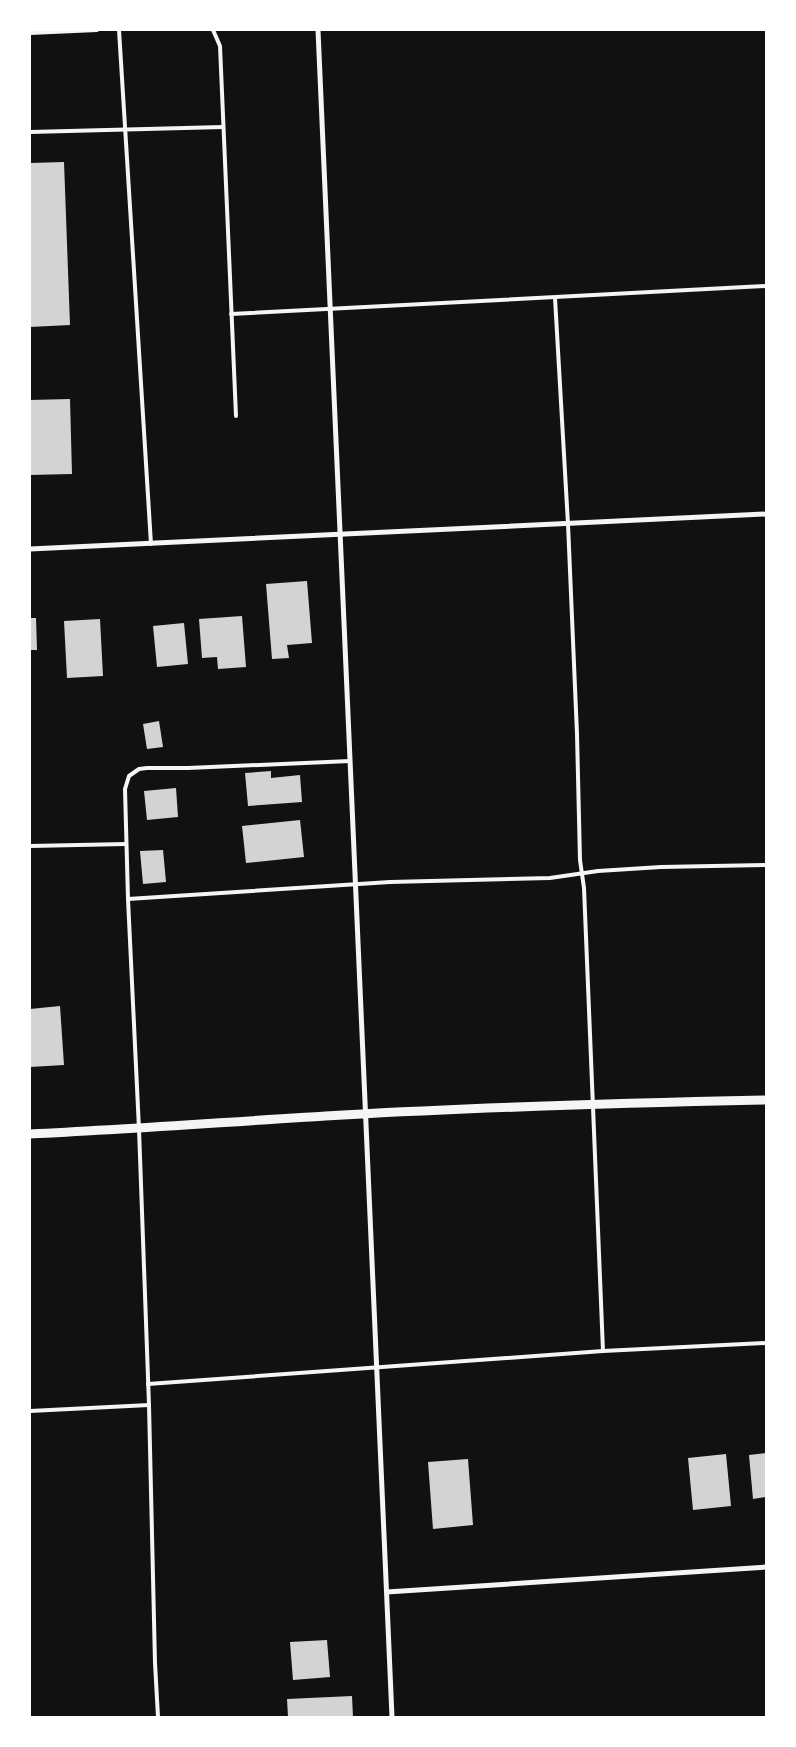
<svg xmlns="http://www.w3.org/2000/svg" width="796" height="1747" viewBox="0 0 796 1747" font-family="Lato,sans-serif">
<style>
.building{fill:#d3d3d3}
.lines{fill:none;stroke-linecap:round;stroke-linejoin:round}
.service{stroke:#f5f5f5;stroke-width:4}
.minor{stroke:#f5f5f5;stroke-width:5}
.tertiary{stroke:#f5f5f5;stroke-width:9}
</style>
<rect width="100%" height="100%" fill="#111"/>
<g class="building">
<polygon points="64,162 70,325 30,327 30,163"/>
<polygon points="70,399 72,474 30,475 30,400"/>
<polygon points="307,581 312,643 287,645 289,658 272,659 266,584"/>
<polygon points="242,616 246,667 218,669 217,657 202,658 199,619"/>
<polygon points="30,618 36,618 37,650 30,650"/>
<polygon points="100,619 103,676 67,678 64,621"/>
<polygon points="184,623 188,664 157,667 153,626"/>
<polygon points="159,721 163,747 147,749 143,724"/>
<polygon points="271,771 271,778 300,775 302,802 248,806 245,773"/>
<polygon points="176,788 178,817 147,820 144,791"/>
<polygon points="300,820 304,857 246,863 242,826"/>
<polygon points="163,850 166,882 143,884 140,851"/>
<polygon points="60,1006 64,1065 30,1067 30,1009"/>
<polygon points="766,1453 766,1497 753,1499 749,1455"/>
<polygon points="726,1454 731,1506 693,1510 688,1458"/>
<polygon points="468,1459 473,1525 433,1529 428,1462"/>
<polygon points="327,1640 330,1677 293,1680 290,1642"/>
<polygon points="352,1696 353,1717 288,1717 287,1699"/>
</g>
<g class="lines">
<g class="service">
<polyline points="119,30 151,544"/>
<polyline points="213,30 220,46 236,416"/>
<polyline points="30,33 97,30"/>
<polyline points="30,132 223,127"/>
<polyline points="555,298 568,524 577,734 580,860 584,888 603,1351"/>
<polyline points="231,314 766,286"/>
<polyline points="30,846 126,844"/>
<polyline points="128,899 390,882 550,878 598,871 661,867 766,865"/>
<polyline points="148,1384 603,1351 766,1343"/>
<polyline points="30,1411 149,1405"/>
<polyline points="158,1717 155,1663 149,1405 139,1129 128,899 125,789 129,776 139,769 147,768 188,768 350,761"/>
</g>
<g class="minor">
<polyline points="318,30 392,1717"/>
<polyline points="30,549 766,514"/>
<polyline points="387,1592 766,1567"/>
</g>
<path class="tertiary" d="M30 1134C135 1129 239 1121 343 1115 484 1107 625 1103 766 1100"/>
</g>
<rect width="796" height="1747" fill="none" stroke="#ffffff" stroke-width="62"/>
</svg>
